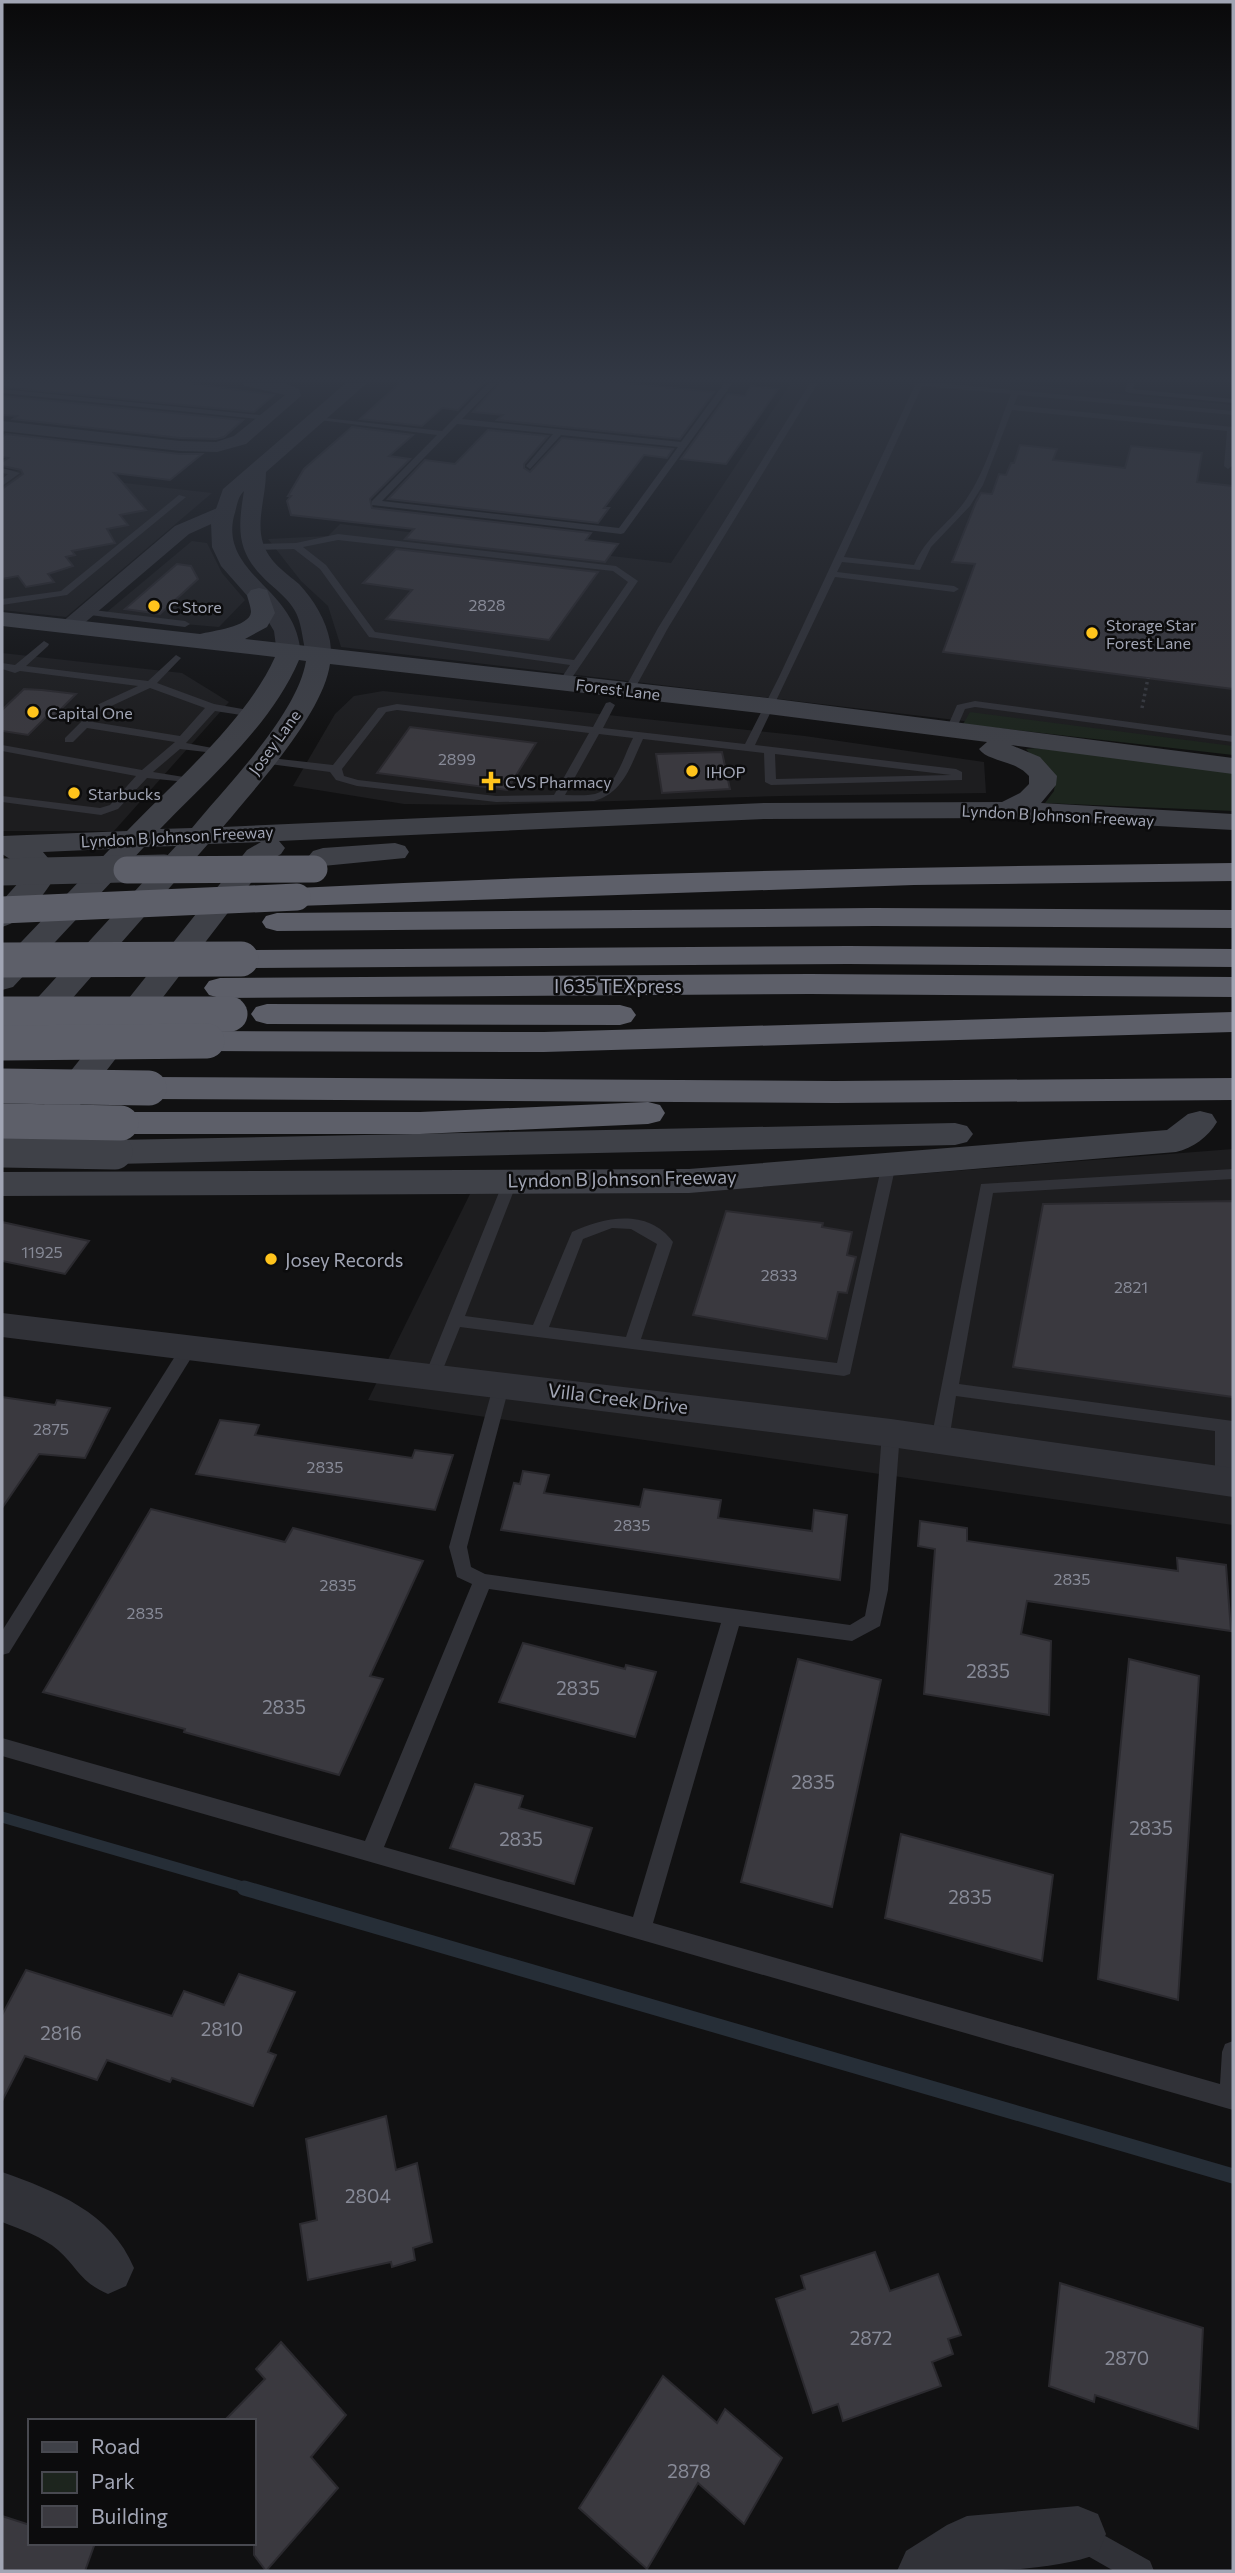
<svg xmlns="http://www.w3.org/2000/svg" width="1235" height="2573" viewBox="0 0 1235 2573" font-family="Commissioner,sans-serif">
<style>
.built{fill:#1d1d1f}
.green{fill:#1d251e}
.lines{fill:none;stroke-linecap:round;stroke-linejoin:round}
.stream-far1{stroke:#262e37;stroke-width:11}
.stream{stroke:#262e37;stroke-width:15}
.building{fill:#3a393f;stroke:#2b2a2f;stroke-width:2}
.path{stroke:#37393f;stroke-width:3.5;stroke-dasharray:2.5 3.5;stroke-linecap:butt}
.service{fill:#313238;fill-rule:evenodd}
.minor{fill:#313238;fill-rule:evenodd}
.tertiary{fill:#313238;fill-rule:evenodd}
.secondary{fill:#3f4148;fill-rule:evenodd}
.motorway{fill:#5d5f69;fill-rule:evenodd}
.secondary-bridge-far1{stroke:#3f4148;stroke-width:27}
.secondary-bridge{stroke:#3f4148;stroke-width:35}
.motorway-bridge-far1{stroke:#5d5f69;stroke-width:27}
.motorway-bridge{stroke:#5d5f69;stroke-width:35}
.poi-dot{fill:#ffc41c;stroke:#0c0c0d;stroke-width:2.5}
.labels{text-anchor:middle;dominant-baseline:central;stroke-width:5;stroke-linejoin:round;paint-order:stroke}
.number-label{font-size:16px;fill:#878a97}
.far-poi-label{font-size:16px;fill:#a1a5b4;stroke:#0c0c0d;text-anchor:start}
.far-street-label{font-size:16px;fill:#a1a5b4;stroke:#0c0c0d}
.street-label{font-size:19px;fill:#a1a5b4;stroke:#0c0c0d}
.poi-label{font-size:19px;fill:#a1a5b4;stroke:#0c0c0d;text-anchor:start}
.near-number-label{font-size:19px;fill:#878a97}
</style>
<rect width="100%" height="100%" fill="#111112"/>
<g class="built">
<polygon points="791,383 1008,383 1233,405 1233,753 341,647 328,606 301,581 268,539 328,536 340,524 671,563"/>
<polygon points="2,469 212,493 66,617 2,610"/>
<polygon points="192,541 207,543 222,573 245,600 219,627 101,617"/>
<polygon points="2,653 182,673 229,702 114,831 2,831"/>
<polygon points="383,691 805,736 984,762 986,793 782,796 484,805 404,804 293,786 335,714 354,696"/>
<polygon points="1233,1149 1233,1525 368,1400 470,1194 725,1189"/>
</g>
<g class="green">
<polygon points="970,712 1233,746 1233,755 963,724"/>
<polygon points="1035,748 1233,770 1233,811 1045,803 1054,791 1055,783 1026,749"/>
</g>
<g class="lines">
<polyline class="stream-far1" points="2,1817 250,1889"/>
<polyline class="stream" points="244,1888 1233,2176"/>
</g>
<g class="building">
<polygon points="2,383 188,383 274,395 254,412 2,387"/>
<polygon points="400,383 484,383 458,410 442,408 422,426 360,419"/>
<polygon points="499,383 624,383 714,392 680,439 497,420 503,415 473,412"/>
<polygon points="751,386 778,389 726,464 681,459 728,394 745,396"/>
<polygon points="2,396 243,420 224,437 216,439 180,438 13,419 17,416 2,415"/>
<polygon points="352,427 413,435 389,456 410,459 370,499 372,508 591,533 586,540 618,544 605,562 405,539 414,529 291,515 287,501 291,496 288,496 304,469"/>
<polygon points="488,430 548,436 524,464 524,468 530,472 562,438 673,449 667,458 644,455 604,508 609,508 598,523 388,499 425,460 455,464"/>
<polygon points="6,434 180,454 202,454 170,480 114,473 146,510 120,515 128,525 107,529 115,543 72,551 75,555 66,557 73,566 48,574 54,582 26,587 18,576 2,579 2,489 23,474 21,470 2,466 2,462 8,458 2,457 2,437"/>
<polygon points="1020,445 1057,449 1053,460 1125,468 1131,446 1202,453 1197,482 1233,486 1233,689 943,652 975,564 952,562 976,502 981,493 992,494 999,474 1006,475 1011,463 1014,463"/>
<polygon points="396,549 598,572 549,640 386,619 412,590 363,583"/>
<polygon points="177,564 191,566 198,579 160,614 125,609"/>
<polygon points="24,689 42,690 76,694 53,717 47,716 28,735 2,731 2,710"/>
<polygon points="410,727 536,743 507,790 377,773"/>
<polygon points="722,752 730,789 662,793 656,754"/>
<polygon points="1233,1201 1233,1397 1013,1367 1043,1204"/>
<polygon points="726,1211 823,1223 822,1227 852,1232 847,1255 856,1257 847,1293 838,1292 827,1339 693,1315"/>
<polygon points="2,1222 89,1241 65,1274 2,1261"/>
<polygon points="2,1397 55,1405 57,1400 110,1408 85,1458 39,1454 2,1508"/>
<polygon points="220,1420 259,1425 255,1435 412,1458 415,1450 453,1455 435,1510 196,1474"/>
<polygon points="523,1471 549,1475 544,1493 640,1507 644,1489 721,1500 718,1518 812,1531 814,1510 847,1515 840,1580 501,1530 514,1483 520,1484"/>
<polygon points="151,1509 285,1542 293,1528 423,1561 370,1676 383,1679 339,1775 184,1732 185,1729 43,1692"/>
<polygon points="920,1521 967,1528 967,1541 1178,1571 1177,1558 1226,1565 1231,1631 1027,1601 1021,1634 1051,1641 1049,1715 924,1694 935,1549 918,1546"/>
<polygon points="523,1643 625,1669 626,1665 656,1672 635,1737 499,1702"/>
<polygon points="798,1659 881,1680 832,1907 741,1882"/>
<polygon points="1129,1659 1199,1676 1178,2000 1098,1979"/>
<polygon points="475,1784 523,1796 519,1808 592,1828 574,1884 450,1848"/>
<polygon points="901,1834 1053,1875 1042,1961 885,1918"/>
<polygon points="26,1970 172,2016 184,1991 224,2005 239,1974 295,1992 268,2052 276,2055 253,2106 172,2078 170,2082 107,2060 97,2080 25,2056 2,2101 2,2015"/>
<polygon points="386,2116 396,2170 417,2163 432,2242 413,2248 415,2260 392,2267 391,2262 308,2280 300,2224 317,2220 306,2139"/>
<polygon points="875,2252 890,2291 938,2274 961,2335 948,2339 953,2354 932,2362 941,2386 843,2421 838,2404 813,2413 776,2299 805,2289 801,2276"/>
<polygon points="1060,2283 1203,2328 1198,2429 1095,2395 1094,2402 1049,2386"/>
<polygon points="281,2342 346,2415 311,2457 338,2488 266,2571 254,2555 254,2421 224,2421 265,2379 256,2369"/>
<polygon points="663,2376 717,2423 725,2409 782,2458 744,2524 698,2483 647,2569 579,2508"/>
<polygon points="2,2516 30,2525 30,2543 95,2543 85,2571 2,2571"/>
</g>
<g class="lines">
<polyline class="path" points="1142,708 1148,678"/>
<g class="service">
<path d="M488 383H497L462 419 681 442 723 385 721 383 732 384 624 533 621 534 372 505V501L437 435 312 419 316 417 442 431ZM457 424 553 434 526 466 530 469 561 435 678 447 619 528 382 501Z"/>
<polygon points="810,383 818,383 668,628 634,690 625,692 624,690 658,628"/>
<path d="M909 383H941L1233 411V415L1018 395 1014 405 1233 427 1232 466 1228 469 1224 466 1227 431 1012 410 983 485 970 506 931 547 920 570 842 562 837 572 954 586 959 589 954 592 835 577 755 745 956 769 962 772V780L771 785 765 782 764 753 643 739C631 764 624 793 594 801L496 802 357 786 336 780 330 772 262 763 256 760 262 757 333 765 378 708 397 704 593 727 606 703 610 702 615 705 603 728 745 744 779 677 915 385ZM922 386 1011 394C997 428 987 470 965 501 947 526 928 534 914 565L844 557ZM397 710 589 733 554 795 496 796 358 780 344 776 342 769 386 712ZM599 734 633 738C624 755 616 788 595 794 586 796 575 795 565 795ZM775 754 951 775 776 779Z"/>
<polygon points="1127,383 1135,383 1133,389 1233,399 1233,403 1129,393 1125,391"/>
<polygon points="2,389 268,416 272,418 268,420 2,393"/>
<polygon points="2,468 20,473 2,486 2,479 8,474 2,473"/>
<polygon points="179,495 186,497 67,595 2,605 2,599 61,591"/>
<path d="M338 534 616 566 638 581 567 685 563 686 558 683 570 665 369 637 320 569 294 549 254 550 249 547 254 544 296 543ZM338 540 613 571 628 582 574 660 375 632 326 565 303 547Z"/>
<polygon points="85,609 185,621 190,624 185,627 82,614 80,612"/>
<path d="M44 641 49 644 48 646 26 666 148 681 176 655 181 658 157 683 214 704 254 711 259 714 254 717 215 711 186 743 223 750V754L180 749 153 772 196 779V783L147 778 118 809 101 815 2 802V796L100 808 110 805 136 776 2 751V745L142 770 175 742 87 728 73 742H65V738L99 704 138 686 20 671 15 673 2 669V663L15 665ZM150 688 205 708 180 736 93 722 107 708Z"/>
<polygon points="975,701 1233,736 1233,742 975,707 965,709 955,732 947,732 946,730 957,705"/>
<path d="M889 1159 896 1164 850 1374 844 1376 460 1327 439 1379H427L425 1375 504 1180 511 1175 518 1180 465 1316 533 1325 572 1232C604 1217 648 1208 673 1242L641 1339 837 1363 882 1164ZM612 1228 631 1229 657 1244 626 1337 549 1327 583 1239Z"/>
<polygon points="1233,1169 1233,1179 993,1193 959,1384 1233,1421 1233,1482 1230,1487 1224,1489 1218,1487 1215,1482 1215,1431 956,1396 949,1440 946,1445 934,1445 931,1440 981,1184"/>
<polygon points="190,1340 196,1342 198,1346 196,1350 9,1653 2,1655 2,1631 184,1342"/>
<path d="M502 1377 508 1379 510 1383 467 1547 471 1567 485 1574 850 1625 865 1616 870 1590 882 1433 885 1428H897L900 1433 888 1590 880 1626 852 1641 739 1626 653 1923 1220 2084 1222 2052 1225 2044 1233 2041V2110L2 1756V1738L365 1841 472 1584 457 1577 449 1547 494 1383 496 1379ZM489 1589 721 1623 633 1917 384 1847Z"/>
<polygon points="1082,2523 1150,2561 1154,2571 1114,2571 1072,2547 1068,2537 1072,2527"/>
</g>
<g class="minor">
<polygon points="243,383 285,383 299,389 301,396 246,444 217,452 180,451 2,431 2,421 180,441 216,442 234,436 285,395 245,386"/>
<polygon points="222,506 229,508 231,512 229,516 189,534 75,631 61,631 58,627 61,623 175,526"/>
<polygon points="2,1313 891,1419 1233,1468 1233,1497 891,1447 2,1337"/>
<path d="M2 2172C55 2191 111 2212 134 2268L126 2286 108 2294C80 2282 78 2268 58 2250 43 2237 20 2229 2 2222Z"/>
<path d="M1078 2506 1098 2514 1106 2534 1098 2554C1048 2573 952 2573 897 2571L906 2551 947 2525 967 2516Z"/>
</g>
<path class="tertiary" d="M346 383H367L266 472C266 496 256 521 263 543 269 562 285 572 299 584 314 600 326 620 330 641 331 649 332 655 328 662L319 664 310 662C302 650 304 627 295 611 289 600 279 592 270 584 237 554 237 533 244 491 237 498 237 507 234 516 223 561 267 581 287 613 296 627 299 638 301 654L298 659 289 661 280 659 277 654 274 631 265 616 221 566 212 547 211 523 223 489Z"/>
<g class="secondary">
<path d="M259 588 267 590 275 613 267 627 245 639 768 698 1233 758V774L1011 745 1040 757 1057 776 1056 785 1041 803 1233 814V830L1006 818 764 819 279 841 285 848 281 854 267 862 70 1118 58 1121 46 1118 41 1110 46 1102 247 850 261 842 208 844 34 1042 22 1045 10 1042 6 1035 10 1028 176 846 144 847 13 987 2 990V962L110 849 43 852 59 871C47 891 25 921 2 927V901L29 871 2 854V836L127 831C175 781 247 720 275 657L2 626V612L200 634C211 631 250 627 251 612 251 607 248 600 247 595L251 590ZM299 660 306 661C297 715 227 785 192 828L160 829C209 778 271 726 299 660ZM330 664 768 714 987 742 979 749C988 762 1016 760 1029 776V784L1020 793 1002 802 764 803 223 827C256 787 323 714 330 664Z"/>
<polygon points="395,843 405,846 409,852 405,858 323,866 313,863 308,857 313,851 323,848"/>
<path d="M1200 1111 1212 1114 1217 1122C1208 1137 1193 1148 1176 1152L689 1193 2 1196V1172L689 1169 1167 1130 1188 1114Z"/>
<polygon points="955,1123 967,1126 973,1134 967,1142 955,1145 115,1164 102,1160 97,1152 102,1144 115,1140"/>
</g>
<g class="motorway">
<path d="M1233 863V881L914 885 297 906 286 903 282 897 286 891 297 888C609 872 921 867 1233 863Z"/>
<polygon points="874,908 1233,910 1233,928 874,926 277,931 266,928 262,922 266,916 277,913"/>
<polygon points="848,946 1233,949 1233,967 848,964 241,968 230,966 225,959 230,952 241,950"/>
<polygon points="810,974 1233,977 1233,997 810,994 220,998 209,995 204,988 209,981 220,978"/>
<polygon points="267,1004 620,1005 631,1008 636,1015 631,1022 620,1025 267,1024 256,1021 251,1014 256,1007"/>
<polygon points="1233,1012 1233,1032 544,1052 207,1051 195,1048 190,1041 195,1034 207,1031 544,1032"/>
<polygon points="149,1077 835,1081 1233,1078 1233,1100 835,1103 149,1099 137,1096 132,1088 137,1080"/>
<polygon points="648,1102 660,1105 665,1113 660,1121 648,1124 420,1134 121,1134 109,1131 104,1123 109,1115 121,1112 420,1112"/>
</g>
<polyline class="secondary-bridge-far1" points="2,872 164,868"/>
<polyline class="secondary-bridge" points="2,1150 115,1152"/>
<g class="motorway-bridge-far1">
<polyline points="127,870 314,869"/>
<polyline points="2,910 297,897"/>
</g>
<g class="motorway-bridge">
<polyline points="2,960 241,959"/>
<polyline points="2,1014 230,1014"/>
<polyline points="2,1043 207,1041"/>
<polyline points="2,1086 149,1088"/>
<polyline points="2,1121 121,1123"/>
</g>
</g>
<linearGradient id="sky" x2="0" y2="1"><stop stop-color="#09090a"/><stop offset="0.51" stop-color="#323844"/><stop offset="1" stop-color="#323844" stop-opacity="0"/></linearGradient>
<rect width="1235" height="744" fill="url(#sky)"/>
<g class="poi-dot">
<circle cx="154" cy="606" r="7"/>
<circle cx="1092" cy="633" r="7"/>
<circle cx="33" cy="712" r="7"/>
<circle cx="692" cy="771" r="7"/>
<path d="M487.5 770.5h7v7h7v7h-7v7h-7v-7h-7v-7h7z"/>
<circle cx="74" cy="793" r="7"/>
<circle cx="271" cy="1259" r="7"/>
</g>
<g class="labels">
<g class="number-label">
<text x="487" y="604">2828</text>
<text x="457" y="758">2899</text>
<text x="42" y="1251">11925</text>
<text x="779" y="1274">2833</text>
<text x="1131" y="1286">2821</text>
<text x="51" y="1428">2875</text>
<text x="325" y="1466">2835</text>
<text x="632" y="1524">2835</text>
<text x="1072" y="1578">2835</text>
<text x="338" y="1584">2835</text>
<text x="145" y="1612">2835</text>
</g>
<g class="far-poi-label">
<text x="168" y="606">C Store</text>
<text x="1106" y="624">Storage Star<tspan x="1106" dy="18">Forest Lane</tspan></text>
<text x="47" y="712">Capital One</text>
<text x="706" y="771">IHOP</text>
<text x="505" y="781">CVS Pharmacy</text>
<text x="88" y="793">Starbucks</text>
</g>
<g class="far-street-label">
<text transform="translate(618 689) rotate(7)">Forest Lane</text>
<text transform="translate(274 742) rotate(-54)">Josey Lane</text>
<text transform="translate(1058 815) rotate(3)">Lyndon B Johnson Freeway</text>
<text transform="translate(177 836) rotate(-3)">Lyndon B Johnson Freeway</text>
</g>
<g class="street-label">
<text x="618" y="985">I 635 TEXpress</text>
<text transform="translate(622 1178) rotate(-1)">Lyndon B Johnson Freeway</text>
<text transform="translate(618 1398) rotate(7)">Villa Creek Drive</text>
</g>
<g class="poi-label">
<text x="285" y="1259">Josey Records</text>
</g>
<g class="near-number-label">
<text x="988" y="1670">2835</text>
<text x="578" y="1687">2835</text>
<text x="284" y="1706">2835</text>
<text x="813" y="1781">2835</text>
<text x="1151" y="1827">2835</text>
<text x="521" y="1838">2835</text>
<text x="970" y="1896">2835</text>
<text x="222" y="2028">2810</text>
<text x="61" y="2032">2816</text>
<text x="368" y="2195">2804</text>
<text x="871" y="2337">2872</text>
<text x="1127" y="2357">2870</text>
<text x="689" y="2470">2878</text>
</g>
</g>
<rect width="1235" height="2573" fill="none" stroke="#a1a5b4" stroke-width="7"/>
<rect x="28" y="2419" width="228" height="126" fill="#0c0c0d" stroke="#484950" stroke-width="2"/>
<rect x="42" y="2442" width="35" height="10" fill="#3f4148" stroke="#484950" stroke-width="2"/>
<text x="91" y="2454" font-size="21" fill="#a1a5b4">Road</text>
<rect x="42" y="2472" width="35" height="21" fill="#1d251e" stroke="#484950" stroke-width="2"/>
<text x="91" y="2489" font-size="21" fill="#a1a5b4">Park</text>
<rect x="42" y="2506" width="35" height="21" fill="#3a393f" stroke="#484950" stroke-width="2"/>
<text x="91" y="2524" font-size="21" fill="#a1a5b4">Building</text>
</svg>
